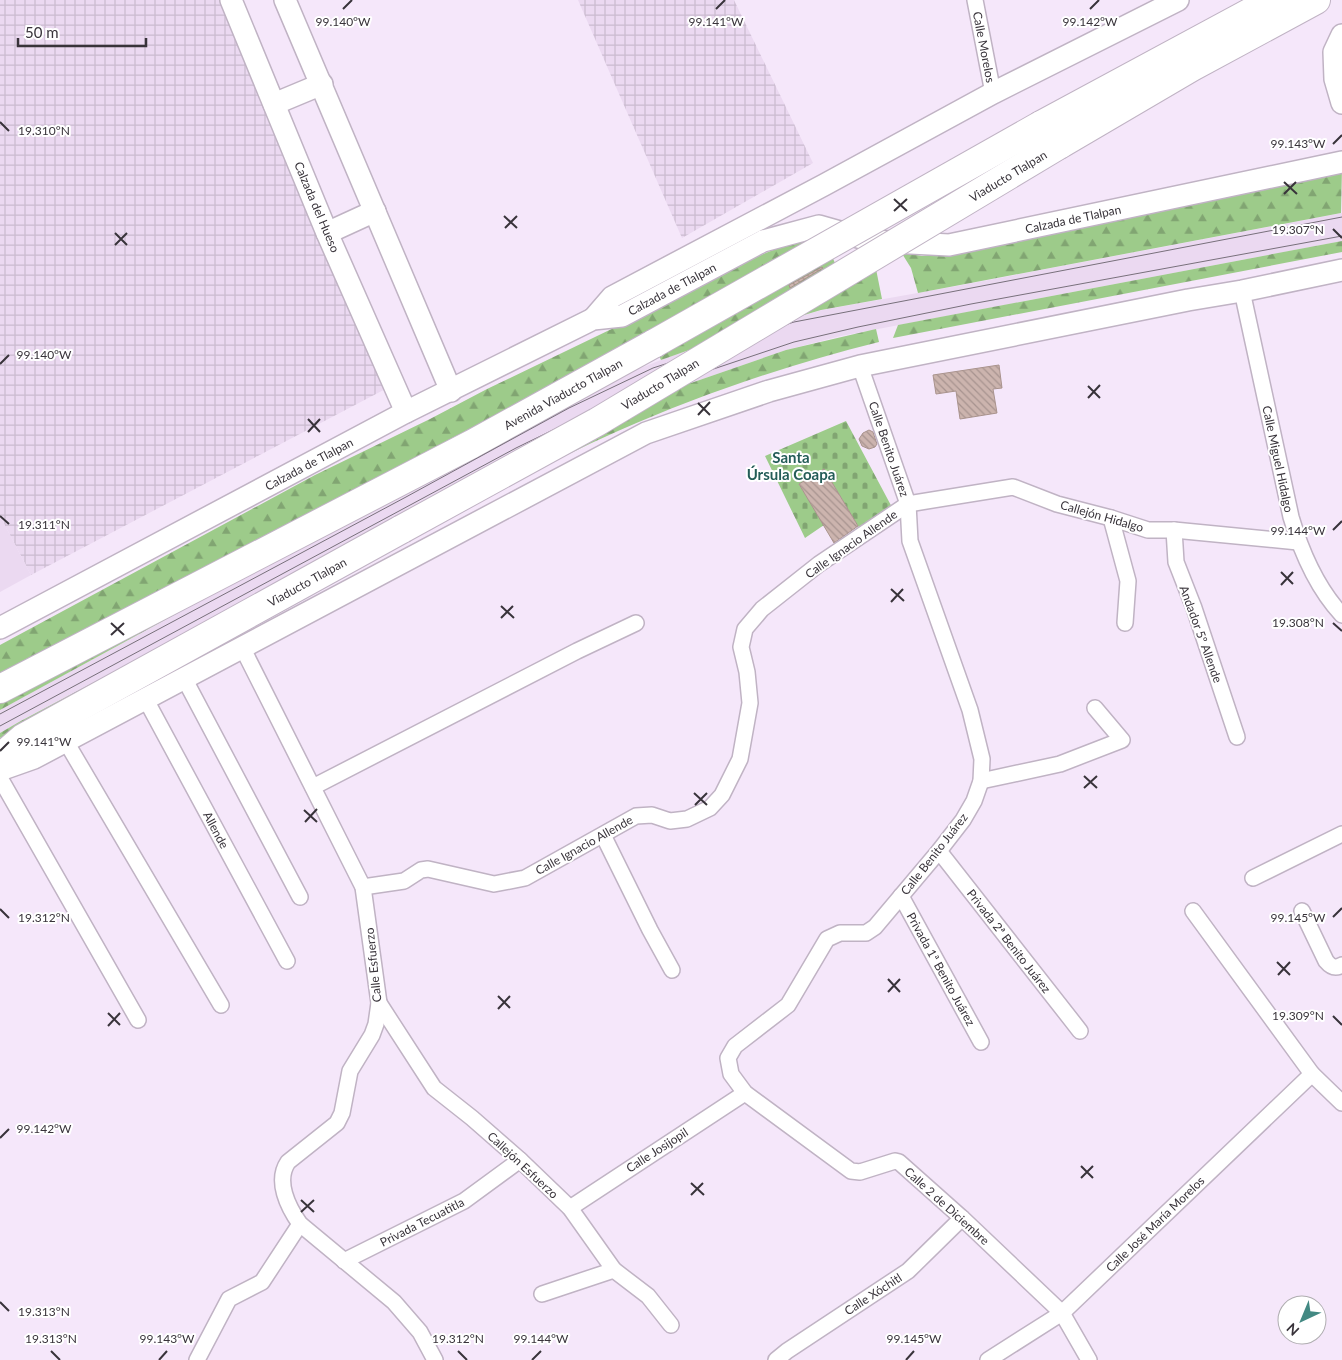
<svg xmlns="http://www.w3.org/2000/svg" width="1342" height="1360" viewBox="0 0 1342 1360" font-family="Lato,sans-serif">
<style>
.industrial{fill:url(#industrial-grid)}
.built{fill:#ebd9f1}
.forest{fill:url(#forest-firs)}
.cemetery{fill:url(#cemetery-stones)}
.building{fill:url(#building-back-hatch);stroke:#a9938d}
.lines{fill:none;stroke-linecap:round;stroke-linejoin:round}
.street-casing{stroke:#c0b3c4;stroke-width:18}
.secondary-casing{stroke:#c0b3c4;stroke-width:24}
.highway-casing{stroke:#c0b3c4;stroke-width:30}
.street{stroke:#fff;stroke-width:15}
.secondary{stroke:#fff;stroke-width:21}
.highway{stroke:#fff;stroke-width:28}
.tram{stroke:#78707b;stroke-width:1}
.highway-bridge-casing{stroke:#c0b3c4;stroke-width:30;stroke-linecap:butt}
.highway-bridge{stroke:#fff;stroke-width:28}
.ticks{fill:none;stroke:#38333a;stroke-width:2}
.labels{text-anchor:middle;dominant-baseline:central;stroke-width:4;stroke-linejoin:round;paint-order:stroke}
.street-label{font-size:12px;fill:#38333a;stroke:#fff}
.quarter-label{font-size:15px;font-weight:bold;fill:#245d58;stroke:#fff}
.ticks-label{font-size:12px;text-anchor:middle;fill:#38333a;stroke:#fff;stroke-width:4;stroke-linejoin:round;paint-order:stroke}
</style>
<defs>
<pattern id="industrial-grid" width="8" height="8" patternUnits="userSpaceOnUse" patternTransform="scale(1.25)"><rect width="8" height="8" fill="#ebd9f1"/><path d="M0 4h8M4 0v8" fill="none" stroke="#cabbcf"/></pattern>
<pattern id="forest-firs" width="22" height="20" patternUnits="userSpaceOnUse" patternTransform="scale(1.25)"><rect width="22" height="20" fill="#9dcb8a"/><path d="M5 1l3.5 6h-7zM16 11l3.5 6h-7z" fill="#81a572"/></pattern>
<pattern id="cemetery-stones" width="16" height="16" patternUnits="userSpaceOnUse" patternTransform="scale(1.25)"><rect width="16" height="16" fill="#9dcb8a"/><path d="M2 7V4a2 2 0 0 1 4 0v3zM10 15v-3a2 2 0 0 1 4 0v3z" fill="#81a572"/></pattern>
<pattern id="building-back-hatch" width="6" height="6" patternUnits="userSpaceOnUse" patternTransform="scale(1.25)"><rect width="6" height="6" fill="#ccb4ae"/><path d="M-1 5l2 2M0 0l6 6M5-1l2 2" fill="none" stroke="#a7938f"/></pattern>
</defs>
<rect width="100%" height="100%" fill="#f5e7fa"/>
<g class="industrial">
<polygon points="0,0 242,0 395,384 31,575 0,516"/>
<polygon points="578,0 734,0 813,163 682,238"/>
</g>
<g class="built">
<polygon points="1342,213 1342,241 841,336 786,350 636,402 196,628 0,733 0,710 394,495 608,381 666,358 706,344 822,310 957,286"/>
<polygon points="0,516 31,575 0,592"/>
</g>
<g class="forest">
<polygon points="1342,167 1341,213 918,293 911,268 901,252 922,256 953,253"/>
<polygon points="814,239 825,239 839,273 874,259 882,299 821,310 706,344 661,360 649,335 307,514 0,678 0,645 315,475 430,419 487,389 624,323 751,259 795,241"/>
<polygon points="1342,241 1342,252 893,338 898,325"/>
<path d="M876 329 879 342C790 364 702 394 618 431 563 455 511 484 459 511L636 402 786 350Z"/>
<polygon points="394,495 0,710 0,702"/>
<polygon points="196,628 11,732 0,738 0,733 19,722"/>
</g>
<polygon class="cemetery" points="846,421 894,511 861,531 824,469 799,484 824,525 805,538 765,456"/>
<g class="building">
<polygon points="822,267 823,268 790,288 789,285"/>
<polygon points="999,365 1002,388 993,389 997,413 960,419 956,391 936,394 933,375"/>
<polygon points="869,430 873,432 877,444 875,447 869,449 862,446 859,439 863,433"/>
<polygon points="824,469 858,526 834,543 799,484"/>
</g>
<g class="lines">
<defs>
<g id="street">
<polyline points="975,0 993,93"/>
<path d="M1242 291 1291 517C1301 551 1317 588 1342 615"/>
<polyline points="860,366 908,504 910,541 970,710 982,759 981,781 974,801 963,820 939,851 875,927 866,933 840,933 827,939 788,1005 735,1046 728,1058 731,1074 745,1093 851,1171 860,1172 895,1161 899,1162 962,1218 1062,1313 1089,1360"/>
<polyline points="1111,518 1128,581 1125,623"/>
<polyline points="1174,530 1176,562 1194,608 1237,737"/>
<path d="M242 647 363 887 379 1003 376 1024 372 1035 350 1071 342 1113 337 1123 288 1162C275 1181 288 1207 300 1224L394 1302 420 1332 435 1360"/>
<polyline points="184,678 300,897"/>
<polyline points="145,698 287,961"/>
<polyline points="65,740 221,1005"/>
<polyline points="0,778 138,1020"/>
<polyline points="981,781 1060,764 1122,740 1095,708"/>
<polyline points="313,787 577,651 636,623"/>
<polyline points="603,835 650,930 672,970"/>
<polyline points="939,851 1080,1031"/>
<polyline points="1253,878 1342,834"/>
<polyline points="363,887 404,881 421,870 428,869 494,884 525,878 636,816 652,815 670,821 687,819 710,808 722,795 740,759 750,703 747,672 741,647 745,629 762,609 819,564 908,504 1013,487 1057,504 1111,518 1148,530 1174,530 1298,542"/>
<polyline points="901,896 981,1042"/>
<polyline points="1193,911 1312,1074 1342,1103"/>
<path d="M1302 911 1326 961C1331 967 1335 969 1342 965"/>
<polyline points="379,1003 434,1088 472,1118 520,1160 570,1208 614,1270 648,1296 671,1325"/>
<polyline points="570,1208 745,1093"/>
<polyline points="344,1261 464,1201 520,1160"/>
<polyline points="542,1294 614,1270"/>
<polyline points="197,1360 229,1299 262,1282 300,1224"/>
<polyline points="776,1360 787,1351 908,1271 962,1218"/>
<polyline points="988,1360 1062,1313 1312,1074"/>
</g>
<g id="secondary">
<polyline points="231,0 327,233 406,412"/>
<polyline points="285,0 451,391"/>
<polyline points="1342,35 1334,52 1335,79 1342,103"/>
<polyline points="274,104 322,84"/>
<polyline points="327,233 375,211"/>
<polyline points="593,319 612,297 824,185 993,93 1178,0"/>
<polyline points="0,628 406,412 593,319 622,316 763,241 819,226 872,241 949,245 1342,162"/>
<polyline points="0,770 34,758 646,433 769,391 860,366 1188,300 1242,291 1342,270"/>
</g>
<g id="highway">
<polyline points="1041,125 1273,0"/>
<polyline points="1059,145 1192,67 1316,0"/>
<polyline points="0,689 472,444 655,343"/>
<polyline points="0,758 23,738 402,529"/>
</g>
</defs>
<use href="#street" class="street-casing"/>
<use href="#secondary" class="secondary-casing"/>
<use href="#highway" class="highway-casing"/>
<use href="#street" class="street"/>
<use href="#secondary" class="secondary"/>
<use href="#highway" class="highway"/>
<g class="tram">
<polyline points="0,714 406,497 569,408 653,368 794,322 1342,217"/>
<polyline points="0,726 516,448 559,427 633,396 794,342 858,327 971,304 1342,236"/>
</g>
<defs>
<g id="highway-bridge">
<polyline points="655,343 1041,125"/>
<polyline points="402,529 597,422 1059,145"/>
</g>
</defs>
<use href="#highway-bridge" class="highway-bridge-casing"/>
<use href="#highway-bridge" class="highway-bridge"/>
</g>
<path class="ticks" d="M343 9 352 0M716 9 725 0M1090 9 1099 0M0 122 9 131M1333 144 1342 135M1284 182 1297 194M1284 194 1296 182M894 199 907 211M894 211 907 199M504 216 517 228M505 228 517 216M1333 229 1342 238M115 233 127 245M115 245 127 233M0 364 9 355M1088 386 1100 398M1088 398 1100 385M698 403 710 415M698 415 710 402M308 419 320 432M308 432 320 419M0 516 9 524M1333 530 1342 521M1281 572 1293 584M1281 585 1293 572M891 589 904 601M891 602 903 589M501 606 514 618M501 618 513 606M111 623 124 635M1333 623 1342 631M111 635 124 623M0 751 9 742M1084 776 1097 788M1084 788 1097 776M694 793 707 805M695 805 707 793M304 810 317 822M305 822 317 809M0 909 9 918M1333 917 1342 908M1277 962 1290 975M1278 975 1290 962M888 979 900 992M888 992 900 979M498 996 510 1008M498 1009 510 996M108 1013 120 1025M1333 1016 1342 1025M108 1026 120 1013M0 1138 9 1129M1081 1166 1093 1178M1081 1178 1093 1166M691 1183 704 1195M691 1195 703 1183M301 1200 314 1212M301 1212 314 1200M0 1302 9 1311M51 1351 60 1360M458 1351 467 1360M159 1360 167 1351M532 1360 541 1351M906 1360 914 1351"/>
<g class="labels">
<g class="street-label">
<text transform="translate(984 47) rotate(79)">Calle Morelos</text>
<text transform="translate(1008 176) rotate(-31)">Viaducto Tlalpan</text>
<text transform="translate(317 207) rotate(67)">Calzada del Hueso</text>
<text transform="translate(1073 219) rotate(-12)">Calzada de Tlalpan</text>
<text transform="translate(672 289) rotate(-28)">Calzada de Tlalpan</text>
<text transform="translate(660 384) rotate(-31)">Viaducto Tlalpan</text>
<text transform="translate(563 394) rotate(-29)">Avenida Viaducto Tlalpan</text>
<text transform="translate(889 449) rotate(71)">Calle Benito Juárez</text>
<text transform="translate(1278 459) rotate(78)">Calle Miguel Hidalgo</text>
<text transform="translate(309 464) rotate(-28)">Calzada de Tlalpan</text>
<text transform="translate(1102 516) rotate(16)">Callejón Hidalgo</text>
<text transform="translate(851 544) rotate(-35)">Calle Ignacio Allende</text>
<text transform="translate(307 582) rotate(-29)">Viaducto Tlalpan</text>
<text transform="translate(1201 634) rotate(70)">Andador 5º Allende</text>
<text transform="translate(216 830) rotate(62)">Allende</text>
<text transform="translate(584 845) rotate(-29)">Calle Ignacio Allende</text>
<text transform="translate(934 854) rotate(-52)">Calle Benito Juárez</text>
<text transform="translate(1009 941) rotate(52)">Privada 2ª Benito Juárez</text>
<text transform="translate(373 965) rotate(-96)">Calle Esfuerzo</text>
<text transform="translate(941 969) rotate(61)">Privada 1ª Benito Juárez</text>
<text transform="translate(657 1150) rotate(-33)">Calle Josijopil</text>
<text transform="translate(523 1165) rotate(43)">Callejón Esfuerzo</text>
<text transform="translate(947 1206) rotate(42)">Calle 2 de Diciembre</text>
<text transform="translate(422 1222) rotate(-27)">Privada Tecuatitla</text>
<text transform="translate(1155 1224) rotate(-44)">Calle José María Morelos</text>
<text transform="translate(873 1294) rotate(-33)">Calle Xóchitl</text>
</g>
<g class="quarter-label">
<text x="791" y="457">Santa<tspan x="791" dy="17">Úrsula Coapa</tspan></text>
</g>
</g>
<g class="ticks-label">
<text x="1090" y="26">99.142°W</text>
<text x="343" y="26">99.140°W</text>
<text x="716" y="26">99.141°W</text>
<text x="44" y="135">19.310°N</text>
<text x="1298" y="148">99.143°W</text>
<text x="1298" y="234">19.307°N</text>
<text x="44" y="359">99.140°W</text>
<text x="44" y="529">19.311°N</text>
<text x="1298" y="535">99.144°W</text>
<text x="1298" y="627">19.308°N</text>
<text x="44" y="746">99.141°W</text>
<text x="1298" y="922">99.145°W</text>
<text x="44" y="922">19.312°N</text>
<text x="1298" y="1020">19.309°N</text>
<text x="44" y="1133">99.142°W</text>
<text x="44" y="1316">19.313°N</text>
<text x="167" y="1343">99.143°W</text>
<text x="541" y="1343">99.144°W</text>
<text x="914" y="1343">99.145°W</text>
<text x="51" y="1343">19.313°N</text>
<text x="458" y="1343">19.312°N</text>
</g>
<g transform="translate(1302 1320) rotate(224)"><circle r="24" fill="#ffffff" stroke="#afadb0"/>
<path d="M0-4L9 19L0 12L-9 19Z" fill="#438983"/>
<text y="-8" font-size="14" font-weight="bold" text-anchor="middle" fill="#38333a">N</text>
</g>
<path d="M18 38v8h128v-8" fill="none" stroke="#38333a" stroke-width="2.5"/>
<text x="25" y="38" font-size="15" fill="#38333a" stroke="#ffffff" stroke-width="4" paint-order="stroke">50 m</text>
</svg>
